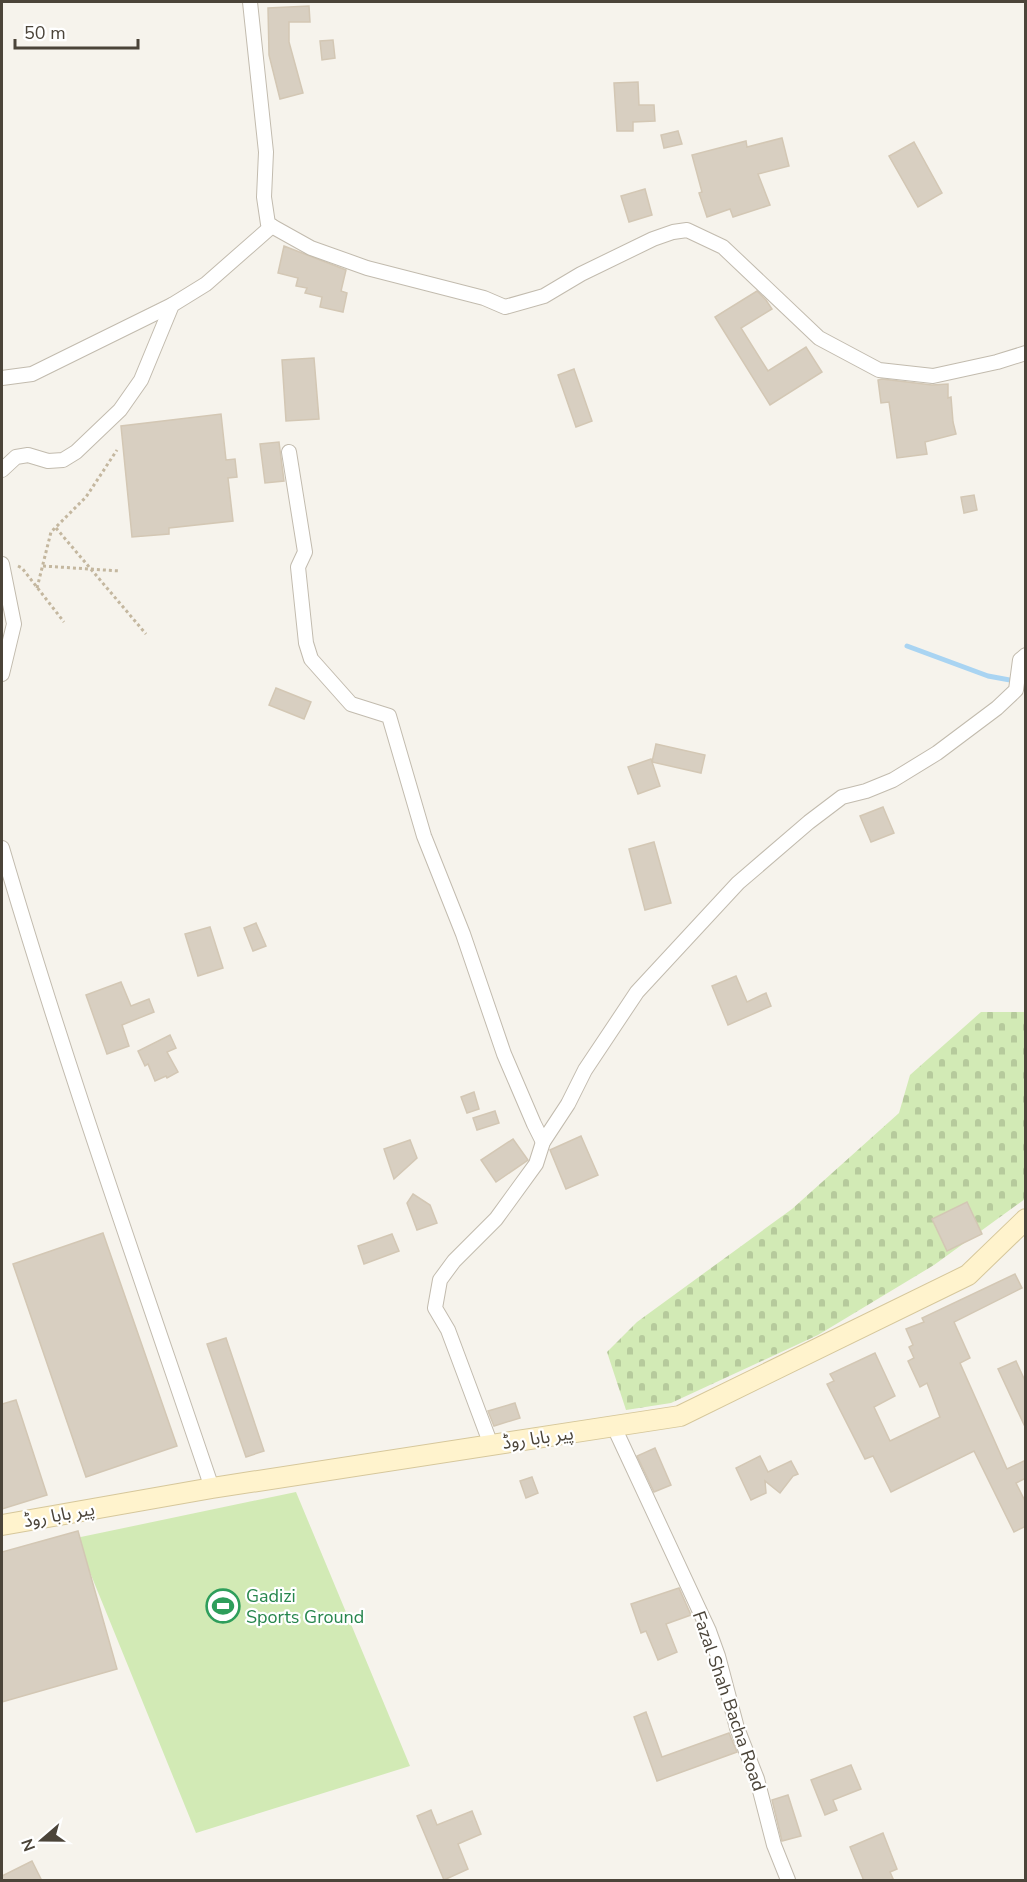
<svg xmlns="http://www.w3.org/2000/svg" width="1027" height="1882" viewBox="0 0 1027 1882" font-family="'Nunito Sans','Noto Sans Arabic',sans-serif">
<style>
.green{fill:#d2eab5}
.cemetery{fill:url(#cemetery-stones)}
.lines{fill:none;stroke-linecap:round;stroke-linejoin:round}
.stream{stroke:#a9d4f2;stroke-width:5}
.building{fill:#d8cfc1;stroke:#d3c7b4;stroke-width:1.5}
.minor-casing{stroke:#c2bbae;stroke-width:16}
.secondary-casing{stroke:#d6c79b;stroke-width:22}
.path{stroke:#c4b79f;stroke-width:3;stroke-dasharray:3 3;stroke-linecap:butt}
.minor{stroke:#fff;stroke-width:14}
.secondary{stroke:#fff3cd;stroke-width:20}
.labels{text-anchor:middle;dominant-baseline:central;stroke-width:4.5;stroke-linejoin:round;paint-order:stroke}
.street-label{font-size:18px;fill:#4b4439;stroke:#fff}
.leisure-label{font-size:18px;fill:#27864d;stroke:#fff;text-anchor:start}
</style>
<defs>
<pattern id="cemetery-stones" width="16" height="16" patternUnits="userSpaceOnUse" patternTransform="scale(1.5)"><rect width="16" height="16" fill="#d2eab5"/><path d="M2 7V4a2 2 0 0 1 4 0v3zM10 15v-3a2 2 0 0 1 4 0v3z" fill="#b6ca9c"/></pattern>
</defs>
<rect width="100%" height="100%" fill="#f6f3ec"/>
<polygon class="green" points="296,1492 410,1766 196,1833 76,1538"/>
<polygon class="cemetery" points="981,1012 1025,1012 1025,1199 934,1265 818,1335 671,1403 626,1410 607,1352 637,1322 792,1209 899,1113 910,1075"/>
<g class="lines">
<polyline class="stream" points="907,646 988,676 1026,683"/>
</g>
<g class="building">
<polygon points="309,6 310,22 289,22 289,42 303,93 280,99 269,55 268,8"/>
<polygon points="333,40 335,58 322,60 320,41"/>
<polygon points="638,82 639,105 654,105 655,121 633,122 633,131 617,131 614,83"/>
<polygon points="678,131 682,144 664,148 661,135"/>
<polygon points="782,138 789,166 758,174 770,205 733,217 730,209 707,217 699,193 702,192 692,155 746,141 747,147"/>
<polygon points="914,142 942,193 918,207 889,156"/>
<polygon points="645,189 652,215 629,222 621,196"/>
<polygon points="284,246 346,270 341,291 347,293 343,312 320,307 322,297 305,293 307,288 296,286 298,278 278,273"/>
<polygon points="757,291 766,300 772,309 741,328 768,371 806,347 822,372 770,405 715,317"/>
<polygon points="314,358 319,419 286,421 282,360"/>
<polygon points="574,369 592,421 576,427 558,375"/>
<polygon points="882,379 932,385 948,384 948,398 951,397 953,422 956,434 925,442 927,454 897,458 889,402 881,403 878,380"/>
<polygon points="221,414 226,460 235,459 237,477 228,478 233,521 169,528 169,534 132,537 121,426"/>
<polygon points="279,442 284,481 265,483 260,444"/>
<polygon points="974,495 977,510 964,513 961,497"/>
<polygon points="276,688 311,702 304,719 269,705"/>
<polygon points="656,744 705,755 701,773 652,762"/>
<polygon points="651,759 660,786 638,794 628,767"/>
<polygon points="883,807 894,833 871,842 860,816"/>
<polygon points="654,842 671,903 645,910 629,849"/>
<polygon points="256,923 266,946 253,951 244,928"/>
<polygon points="210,927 223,968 198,976 185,934"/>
<polygon points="736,976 747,1002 766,993 771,1006 728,1025 712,986"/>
<polygon points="121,982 131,1006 149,999 154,1012 122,1025 129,1046 107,1054 86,995"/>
<polygon points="170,1035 176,1048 167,1052 178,1072 167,1078 166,1076 155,1081 148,1064 145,1066 138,1051"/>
<polygon points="474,1092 479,1109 467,1113 461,1097"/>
<polygon points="495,1111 499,1123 477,1130 473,1118"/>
<polygon points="581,1136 598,1175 566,1189 550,1150"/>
<polygon points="513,1139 528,1160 496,1182 481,1160"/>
<polygon points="410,1140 417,1158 394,1179 384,1149"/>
<polygon points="413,1194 430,1205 437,1223 417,1230 407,1203"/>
<polygon points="967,1202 982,1234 947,1251 932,1219"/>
<polygon points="103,1233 177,1446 86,1477 13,1264"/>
<polygon points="392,1234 399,1251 364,1264 358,1246"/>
<polygon points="1015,1274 1022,1288 954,1322 970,1358 960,1363 1007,1469 1026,1460 1026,1478 1016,1483 1026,1503 1026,1526 1014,1532 974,1451 891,1492 873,1456 865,1459 827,1384 834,1381 830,1374 875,1353 895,1396 874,1407 890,1441 940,1417 927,1383 920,1387 908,1361 914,1358 909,1347 913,1345 906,1329 924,1322 922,1318"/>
<polygon points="226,1338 264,1451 246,1457 207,1344"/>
<polygon points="1016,1361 1026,1383 1026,1429 998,1369"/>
<polygon points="16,1400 47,1495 2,1509 2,1404"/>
<polygon points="515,1403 520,1418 494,1426 488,1411"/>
<polygon points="655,1448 671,1485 654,1492 637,1456"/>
<polygon points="760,1456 768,1472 791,1461 798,1474 793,1476 780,1493 765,1481 766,1493 751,1500 736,1468"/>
<polygon points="532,1477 538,1493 526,1498 520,1481"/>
<polygon points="78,1531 117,1669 2,1702 2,1552"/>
<polygon points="679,1588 691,1615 666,1624 677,1652 658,1660 646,1631 641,1633 631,1604"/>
<polygon points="646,1712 662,1757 729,1733 737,1752 657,1781 634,1717"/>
<polygon points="851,1765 861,1789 833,1800 837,1810 825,1815 811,1780"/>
<polygon points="788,1795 801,1836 782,1841 772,1800"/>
<polygon points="431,1810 437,1825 472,1811 481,1834 458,1844 468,1869 444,1880 417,1816"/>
<polygon points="883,1833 897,1869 890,1872 894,1881 864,1881 850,1847"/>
<polygon points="32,1861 42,1881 2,1881 2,1876"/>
</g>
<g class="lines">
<defs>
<g id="minor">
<polyline points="250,2 266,152 264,197 268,224 311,248 367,268 484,298 505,307 544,296 581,274 653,239 673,232 687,230 723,247 819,338 879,370 933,376 997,362 1026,353"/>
<polyline points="2,378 32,374 172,305"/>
<polyline points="289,452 305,552 298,567 306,643 311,659 351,704 389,716 424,836 463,934 504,1054 534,1124 543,1142"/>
<polyline points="2,470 16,457 28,455 48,461 63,460 76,452 120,410 141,380 172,305 206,284 272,226"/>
<polyline points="2,564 14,624 2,674"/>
<path d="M2 848C65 1063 140 1275 212 1488"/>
<polyline points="614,1427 709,1631 718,1656 737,1728 757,1779 774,1845 788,1880"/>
<polyline points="491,1445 448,1330 435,1308 440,1280 454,1261 496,1219 536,1164 543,1142 568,1104 585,1070 637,992 738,883 809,822 842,797 866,791 893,780 937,753 997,708 1016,690 1020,660 1026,655"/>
</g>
<polyline id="secondary" points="2,1525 212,1488 680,1416 968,1275 1026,1219"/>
</defs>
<use href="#minor" class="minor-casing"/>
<use href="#secondary" class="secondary-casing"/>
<g class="path">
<polyline points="56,528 146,634"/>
<polyline points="18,566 22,568 64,622"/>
<polyline points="43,566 120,571"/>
<polyline points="37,588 51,532 86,497 117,450"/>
</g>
<use href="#minor" class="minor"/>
<use href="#secondary" class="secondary"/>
</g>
<defs>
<symbol id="stadium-ring" viewBox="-11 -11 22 22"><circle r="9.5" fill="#fff" stroke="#2e9e5b" stroke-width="1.5"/><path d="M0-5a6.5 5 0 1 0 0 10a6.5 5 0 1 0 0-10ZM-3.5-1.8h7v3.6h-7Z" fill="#2e9e5b"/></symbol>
</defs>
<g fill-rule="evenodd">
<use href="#stadium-ring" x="204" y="1587" width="38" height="38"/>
</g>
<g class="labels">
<g class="street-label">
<text transform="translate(538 1438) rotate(-8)">پیر بابا روڈ</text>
<text transform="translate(59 1515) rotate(-10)">پیر بابا روڈ</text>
<text transform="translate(729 1701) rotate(71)">Fazal Shah Bacha Road</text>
</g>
<g class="leisure-label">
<text x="246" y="1596">Gadizi<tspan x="246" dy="21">Sports Ground</tspan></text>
</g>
</g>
<rect width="1027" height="1882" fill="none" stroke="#4b4439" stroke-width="6"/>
<g transform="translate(42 1840) rotate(250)" stroke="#ffffff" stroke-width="4.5" paint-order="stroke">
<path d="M0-4.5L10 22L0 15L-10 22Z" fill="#4b4439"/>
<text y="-9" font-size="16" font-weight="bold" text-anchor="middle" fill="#4b4439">N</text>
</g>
<path d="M15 39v9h123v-9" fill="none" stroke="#4b4439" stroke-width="3"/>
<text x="24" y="39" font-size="18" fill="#4b4439" stroke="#ffffff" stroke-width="4.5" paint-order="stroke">50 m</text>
</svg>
